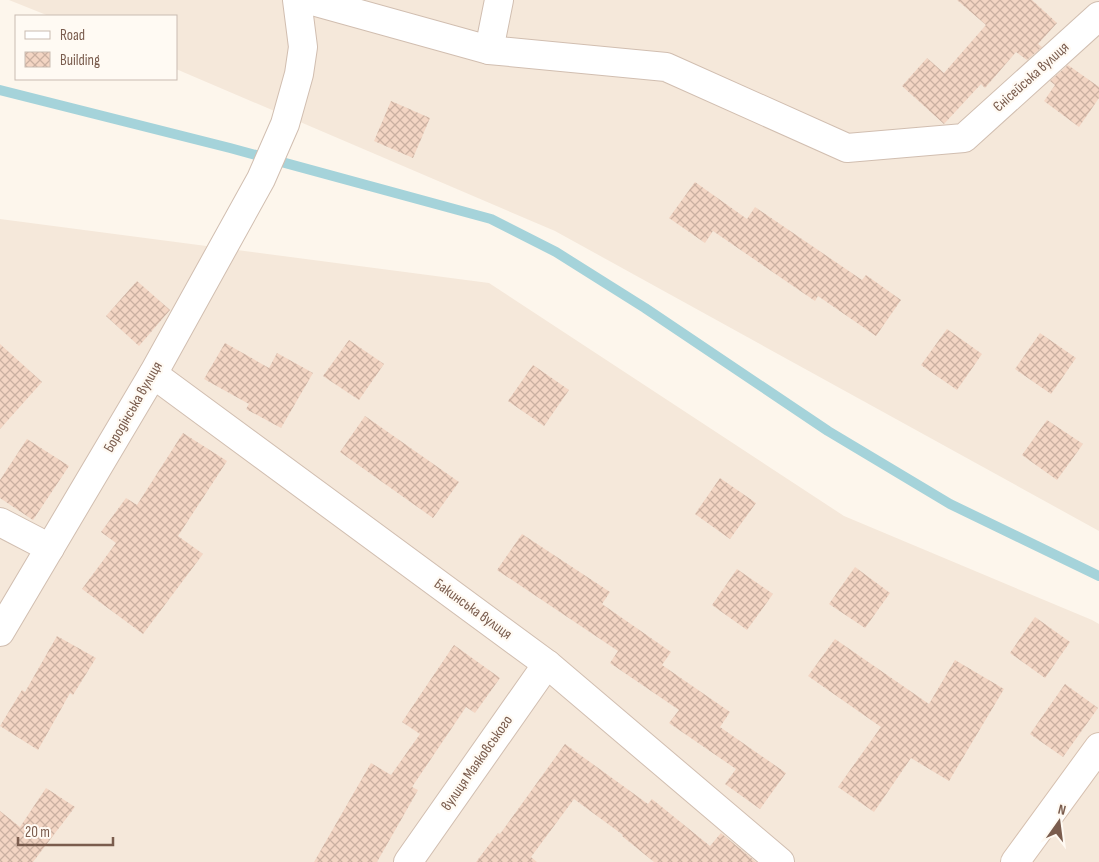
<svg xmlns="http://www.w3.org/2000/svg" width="1099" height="862" viewBox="0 0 1099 862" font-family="'Sofia Sans Condensed',sans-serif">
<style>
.residential{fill:#f5e8da}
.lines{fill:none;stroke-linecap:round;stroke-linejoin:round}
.stream{stroke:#a5d3da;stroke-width:10}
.building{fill:url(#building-cross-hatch)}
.street-casing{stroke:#d1beb0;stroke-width:30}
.secondary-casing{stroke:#d6c0b0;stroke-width:30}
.street{stroke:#fff;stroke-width:28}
.secondary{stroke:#fff;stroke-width:28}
.labels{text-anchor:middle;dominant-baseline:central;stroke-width:4.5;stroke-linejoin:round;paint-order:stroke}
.street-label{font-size:15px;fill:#7a5c4d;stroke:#fffaf3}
</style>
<defs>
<pattern id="building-cross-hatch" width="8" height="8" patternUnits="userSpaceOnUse" patternTransform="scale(1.25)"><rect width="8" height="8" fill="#f3d5c3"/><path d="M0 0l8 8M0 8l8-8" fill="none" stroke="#cab0a1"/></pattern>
</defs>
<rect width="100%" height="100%" fill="#fdf6ec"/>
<g class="residential">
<polygon points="9,0 1099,0 1099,531 555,231 176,69 176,16 49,16"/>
<polygon points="0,219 489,283 844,516 1092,620 1099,624 1099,862 0,862"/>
</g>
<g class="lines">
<polyline class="stream" points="0,90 230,148 491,219 556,252 645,308 828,431 950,504 1099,576"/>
</g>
<g class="building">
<polygon points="957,0 1032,0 1057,23 1038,44 1042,47 1027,60 1016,52 985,88 981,84 944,124 902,86 927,58 944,73 986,25"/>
<polygon points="1068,65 1099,87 1099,98 1079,127 1044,101 1055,85 1050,81"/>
<polygon points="391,101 430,118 413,158 374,141"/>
<polygon points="695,182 747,219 755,207 862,280 866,275 901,300 876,336 818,296 815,301 713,231 705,243 669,218"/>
<polygon points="137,281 170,310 139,346 106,316"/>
<polygon points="947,329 982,354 957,390 921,365"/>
<polygon points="1040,333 1076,358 1051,394 1015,369"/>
<polygon points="349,340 384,364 359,400 323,376"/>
<polygon points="225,343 269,368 277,353 313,373 281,428 246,409 249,404 204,379"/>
<polygon points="0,344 42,382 0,429"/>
<polygon points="533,365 569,390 544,426 508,401"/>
<polygon points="365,416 459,482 433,518 340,452"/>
<polygon points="1047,420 1083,444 1057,480 1022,455"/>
<polygon points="183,433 227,461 178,536 203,554 143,634 82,589 116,543 101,532 126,498 137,505"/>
<polygon points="27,439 69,466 33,520 0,498 0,480"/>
<polygon points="720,478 756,503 730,539 695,514"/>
<polygon points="522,534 610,592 602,604 671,652 662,665 730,712 720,727 786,773 760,809 725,784 736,769 669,723 679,710 610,663 618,651 497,570"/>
<polygon points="855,567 890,593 865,628 829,604"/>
<polygon points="737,569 773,594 747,630 712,605"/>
<polygon points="1035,617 1070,642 1045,678 1010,653"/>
<polygon points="57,636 96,658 73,695 70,693 38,750 0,726 22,690 25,692"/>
<polygon points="835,639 929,704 955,660 1004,689 949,781 911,758 874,812 838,787 881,727 808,676"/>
<polygon points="454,645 500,678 475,713 466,707 412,787 418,790 377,862 314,862 371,763 391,775 420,734 402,722"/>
<polygon points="1065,684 1098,708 1063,757 1030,734"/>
<polygon points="565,744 648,804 652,799 710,846 721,833 756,862 654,862 622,836 623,835 574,799 531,857 537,862 476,862 498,833 500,834"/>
<polygon points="46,788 75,807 33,862 0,862 0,811 20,827"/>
</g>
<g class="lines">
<defs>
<g id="street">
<polyline points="309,0 489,50 666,67 847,148 964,138 1099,16"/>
<polyline points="489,50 499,0"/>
<polyline points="153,374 547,664 780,862"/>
<polyline points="0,522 50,548"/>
<polyline points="0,632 153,374 261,179 285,124 299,74 303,47 297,0"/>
<polyline points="408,862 547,664"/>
</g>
<polyline id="secondary" points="1015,862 1099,747"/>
</defs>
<use href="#street" class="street-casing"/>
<use href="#secondary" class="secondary-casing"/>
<use href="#street" class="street"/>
<use href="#secondary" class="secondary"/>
</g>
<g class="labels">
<g class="street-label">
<text transform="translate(1031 77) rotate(-42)">Єнісейська вулиця</text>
<text transform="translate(133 407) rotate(-60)">Бородінська вулиця</text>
<text transform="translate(473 609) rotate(36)">Бакинська вулиця</text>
<text transform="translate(477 763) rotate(-55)">вулиця Маяковського</text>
</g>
</g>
<rect x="15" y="15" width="162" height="65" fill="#fffaf3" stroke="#cabbb1"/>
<rect x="25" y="31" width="25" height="8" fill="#ffffff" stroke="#cabbb1"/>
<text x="60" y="40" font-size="15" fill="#7a5c4d">Road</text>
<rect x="25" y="52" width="25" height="15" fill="url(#building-cross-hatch)" stroke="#cabbb1"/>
<text x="60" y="65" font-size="15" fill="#7a5c4d">Building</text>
<g transform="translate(1059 822) rotate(14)" stroke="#fffaf3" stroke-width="4" paint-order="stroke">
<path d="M0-4L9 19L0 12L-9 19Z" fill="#7a5c4d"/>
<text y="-8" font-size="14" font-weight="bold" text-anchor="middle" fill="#7a5c4d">N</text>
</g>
<path d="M18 837v8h95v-8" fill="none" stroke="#7a5c4d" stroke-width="2.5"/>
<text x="25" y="837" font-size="15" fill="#7a5c4d" stroke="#fffaf3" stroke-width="4" paint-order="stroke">20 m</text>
</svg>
